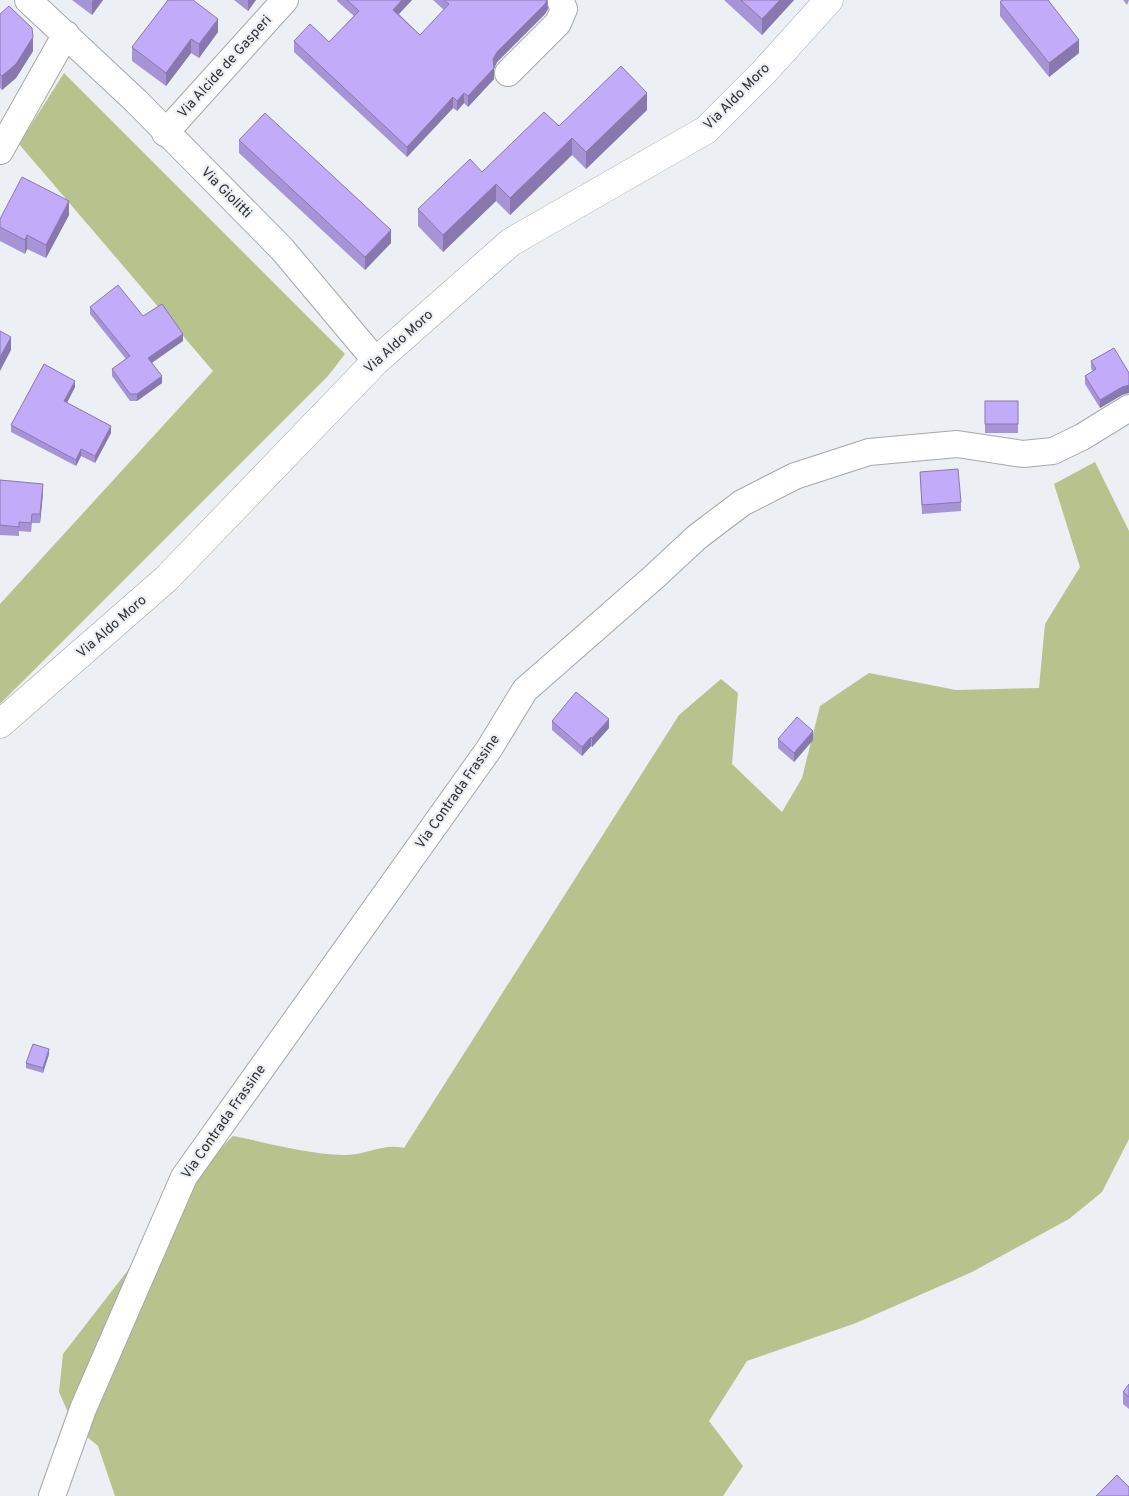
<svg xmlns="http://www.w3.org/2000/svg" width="1129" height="1496" viewBox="0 0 1129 1496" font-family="Overpass,sans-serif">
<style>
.green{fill:#b7c28c}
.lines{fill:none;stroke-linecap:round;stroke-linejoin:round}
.minor-casing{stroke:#a5a7ac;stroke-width:28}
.tertiary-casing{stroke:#a5a7ac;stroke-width:29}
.minor{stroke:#fff;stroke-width:26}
.tertiary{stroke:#fff;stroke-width:28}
.wall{fill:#a794d6}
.shaded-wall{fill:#8878ae}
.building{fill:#c2acf9;stroke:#8878ae}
.labels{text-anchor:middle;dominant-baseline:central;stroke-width:4.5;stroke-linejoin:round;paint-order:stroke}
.street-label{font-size:14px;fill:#2f3031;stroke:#eceff3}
</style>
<rect width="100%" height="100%" fill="#eceff3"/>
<g class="green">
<polygon points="64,73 345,354 328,376 0,704 0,604 213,371 19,144"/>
<path d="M1095 462 1129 531V1139L1102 1192 1069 1219 972 1272 856 1323 747 1361 709 1421 743 1466 723 1496H115L98 1446 74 1426 59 1392 63 1354 132 1265 199 1170 233 1136C269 1143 307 1154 344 1155 365 1156 383 1143 404 1148L679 715 721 679 738 693 732 764 782 812 802 778 820 706 869 673 956 690 1039 688 1045 624 1080 567 1054 484Z"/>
</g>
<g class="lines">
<defs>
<g id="minor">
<polyline points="28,0 136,101 282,249 376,361"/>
<polyline points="508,73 558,23 564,9 560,0"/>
<polyline points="165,133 285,0"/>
<polyline points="0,151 66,34"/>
<polyline points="52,1496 83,1409 184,1177 489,749 525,690 654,577 697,537 742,503 795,476 869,452 957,444 1023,454 1053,451 1082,437 1129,408"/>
</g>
<polyline id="tertiary" points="0,724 166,579 376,361 511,242 706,130 763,73 829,0"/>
</defs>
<use href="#minor" class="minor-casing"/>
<use href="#tertiary" class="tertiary-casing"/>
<use href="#minor" class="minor"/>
<use href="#tertiary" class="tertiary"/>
</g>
<g class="wall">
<polygon points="72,0 103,0 92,15"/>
<polygon points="234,0 256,0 248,11"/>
<polygon points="337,0 412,0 399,14 420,35 444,10 433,0 548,0 548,9 545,14 497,62 494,68 494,79 468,107 464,103 457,111 453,108 407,157 294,52 294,41 329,42 354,16 337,1"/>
<polygon points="724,0 794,0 762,35"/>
<polygon points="1000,0 1048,0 1079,53 1049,77 1000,16 1000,2 1001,1"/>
<polygon points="1123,0 1129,0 1127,5"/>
<polygon points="0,14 33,51 16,78 2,90 0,88"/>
<polygon points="218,32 199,58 191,53 166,86 132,61 132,47"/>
<polygon points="647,110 586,169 572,155 510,215 496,201 443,252 418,226 418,209 559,126"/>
<polygon points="239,140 391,243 365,270 239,153"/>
<polygon points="69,215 46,258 27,249 25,254 0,241 0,219"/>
<polygon points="90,307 143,316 183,341 152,363 162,383 137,401 130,401 112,376 112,369 126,359 90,314"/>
<polygon points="1091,361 1122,395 1100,408 1085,384 1085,376 1093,371 1091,369"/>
<polygon points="75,387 67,403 111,433 95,463 81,456 76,466 11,432 11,425"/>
<rect x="985" y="401" width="33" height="32"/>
<polygon points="920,472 961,502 961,511 922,514"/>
<polygon points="0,480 43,493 40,523 32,523 31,532 19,531 19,536 0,535"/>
<polygon points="552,721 609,728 592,747 591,746 582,756 552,730"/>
<polygon points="778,739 813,740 794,762 778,748"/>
<polygon points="49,1054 43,1073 26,1068 26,1063"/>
<polygon points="1129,1384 1129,1409 1123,1404 1123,1392"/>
</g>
<g class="shaded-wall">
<polygon points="93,0 103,0 92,15 92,2"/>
<polygon points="248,0 256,0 248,11"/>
<polygon points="402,0 412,0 393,20 393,10"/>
<polygon points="547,0 548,9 545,14 497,62 494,69 494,68 494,79 468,107 468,96 493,59 497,52"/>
<polygon points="780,0 794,0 762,35 762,19"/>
<polygon points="218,19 218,32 199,58 199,44"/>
<polygon points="33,37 33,51 16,78 2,90 2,76"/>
<polygon points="191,39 191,53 166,86 166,73"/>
<polygon points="1079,40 1079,53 1049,77 1049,63"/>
<polygon points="464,93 464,103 457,111 457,101"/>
<polygon points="647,93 647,110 586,169 586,152"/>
<polygon points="453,97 453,108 407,157 407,147"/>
<polygon points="572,138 572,155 510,215 510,198"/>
<polygon points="496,184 496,201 443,252 443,235"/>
<polygon points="69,201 69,215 46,258 46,245"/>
<polygon points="391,230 391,243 365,270 365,257"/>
<polygon points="27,235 27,249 25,254 25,240"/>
<polygon points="183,334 183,341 148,365 148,358"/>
<polygon points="11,337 11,350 0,371 0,357"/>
<polygon points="162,376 162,383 137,401 137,394"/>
<polygon points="75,381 75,387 64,408 64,401"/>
<polygon points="1129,385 1129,393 1122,395 1100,408 1100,400 1122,387"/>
<polygon points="111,426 111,433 95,463 95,456"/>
<polygon points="81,449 81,456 76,466 76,460"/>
<polygon points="43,484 43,493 40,523 40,514"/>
<polygon points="609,719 609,728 592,747 592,738"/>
<polygon points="813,731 813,740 794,762 794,753"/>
<polygon points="591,737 591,746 582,756 582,747"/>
<polygon points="49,1049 49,1054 43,1073 43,1068"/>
</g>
<g class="building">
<polygon points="168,0 193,0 218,19 199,44 191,39 166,73 132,47"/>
<polygon points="347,0 402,0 393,10 420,35 449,4 444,0 547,0 545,4 497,52 493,59 494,68 468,96 464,93 457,101 453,97 407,147 294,41 310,24 329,42 359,11"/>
<polygon points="741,0 780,0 762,19"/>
<polygon points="1003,0 1048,0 1079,40 1049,63 1000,2"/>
<polygon points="9,6 32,28 33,37 16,64 2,76 0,74 0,14"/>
<polygon points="621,66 647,93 586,152 572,138 510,198 496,184 443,235 418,209 470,159 482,172 544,112 559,126"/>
<polygon points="265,113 391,230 365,257 239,140"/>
<polygon points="22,177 69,201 46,245 27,235 25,240 0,227 0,219"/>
<polygon points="118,285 143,316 162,304 183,334 148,358 162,376 137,394 130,394 112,369 130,356 90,307"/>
<polygon points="0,331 11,337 0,357"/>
<polygon points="1114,348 1129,373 1129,385 1122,387 1100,400 1085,376 1096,369 1091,361"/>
<polygon points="44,364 75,381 64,401 111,426 95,456 81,449 76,460 11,425"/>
<rect x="985" y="401" width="33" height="23"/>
<polygon points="958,469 961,502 922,505 920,472"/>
<polygon points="0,480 43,484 40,514 32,514 31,523 19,522 19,527 0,525"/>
<polygon points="576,692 609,719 592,738 591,737 582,747 552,721"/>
<polygon points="797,717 813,731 794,753 778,739"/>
<polygon points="33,1044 49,1049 43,1068 26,1063"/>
<polygon points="1129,1384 1129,1397 1123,1392"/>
<polygon points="1117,1475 1129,1487 1129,1496 1096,1496"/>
</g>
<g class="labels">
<g class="street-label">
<text transform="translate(225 67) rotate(-48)">Via Alcide de Gasperi</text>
<text transform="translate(737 97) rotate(-45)">Via Aldo Moro</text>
<text transform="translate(226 193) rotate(45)">Via Giolitti</text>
<text transform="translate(399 342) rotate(-42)">Via Aldo Moro</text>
<text transform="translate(112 627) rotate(-41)">Via Aldo Moro</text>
<text transform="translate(458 792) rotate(-55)">Via Contrada Frassine</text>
<text transform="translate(224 1122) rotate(-55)">Via Contrada Frassine</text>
</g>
</g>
</svg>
